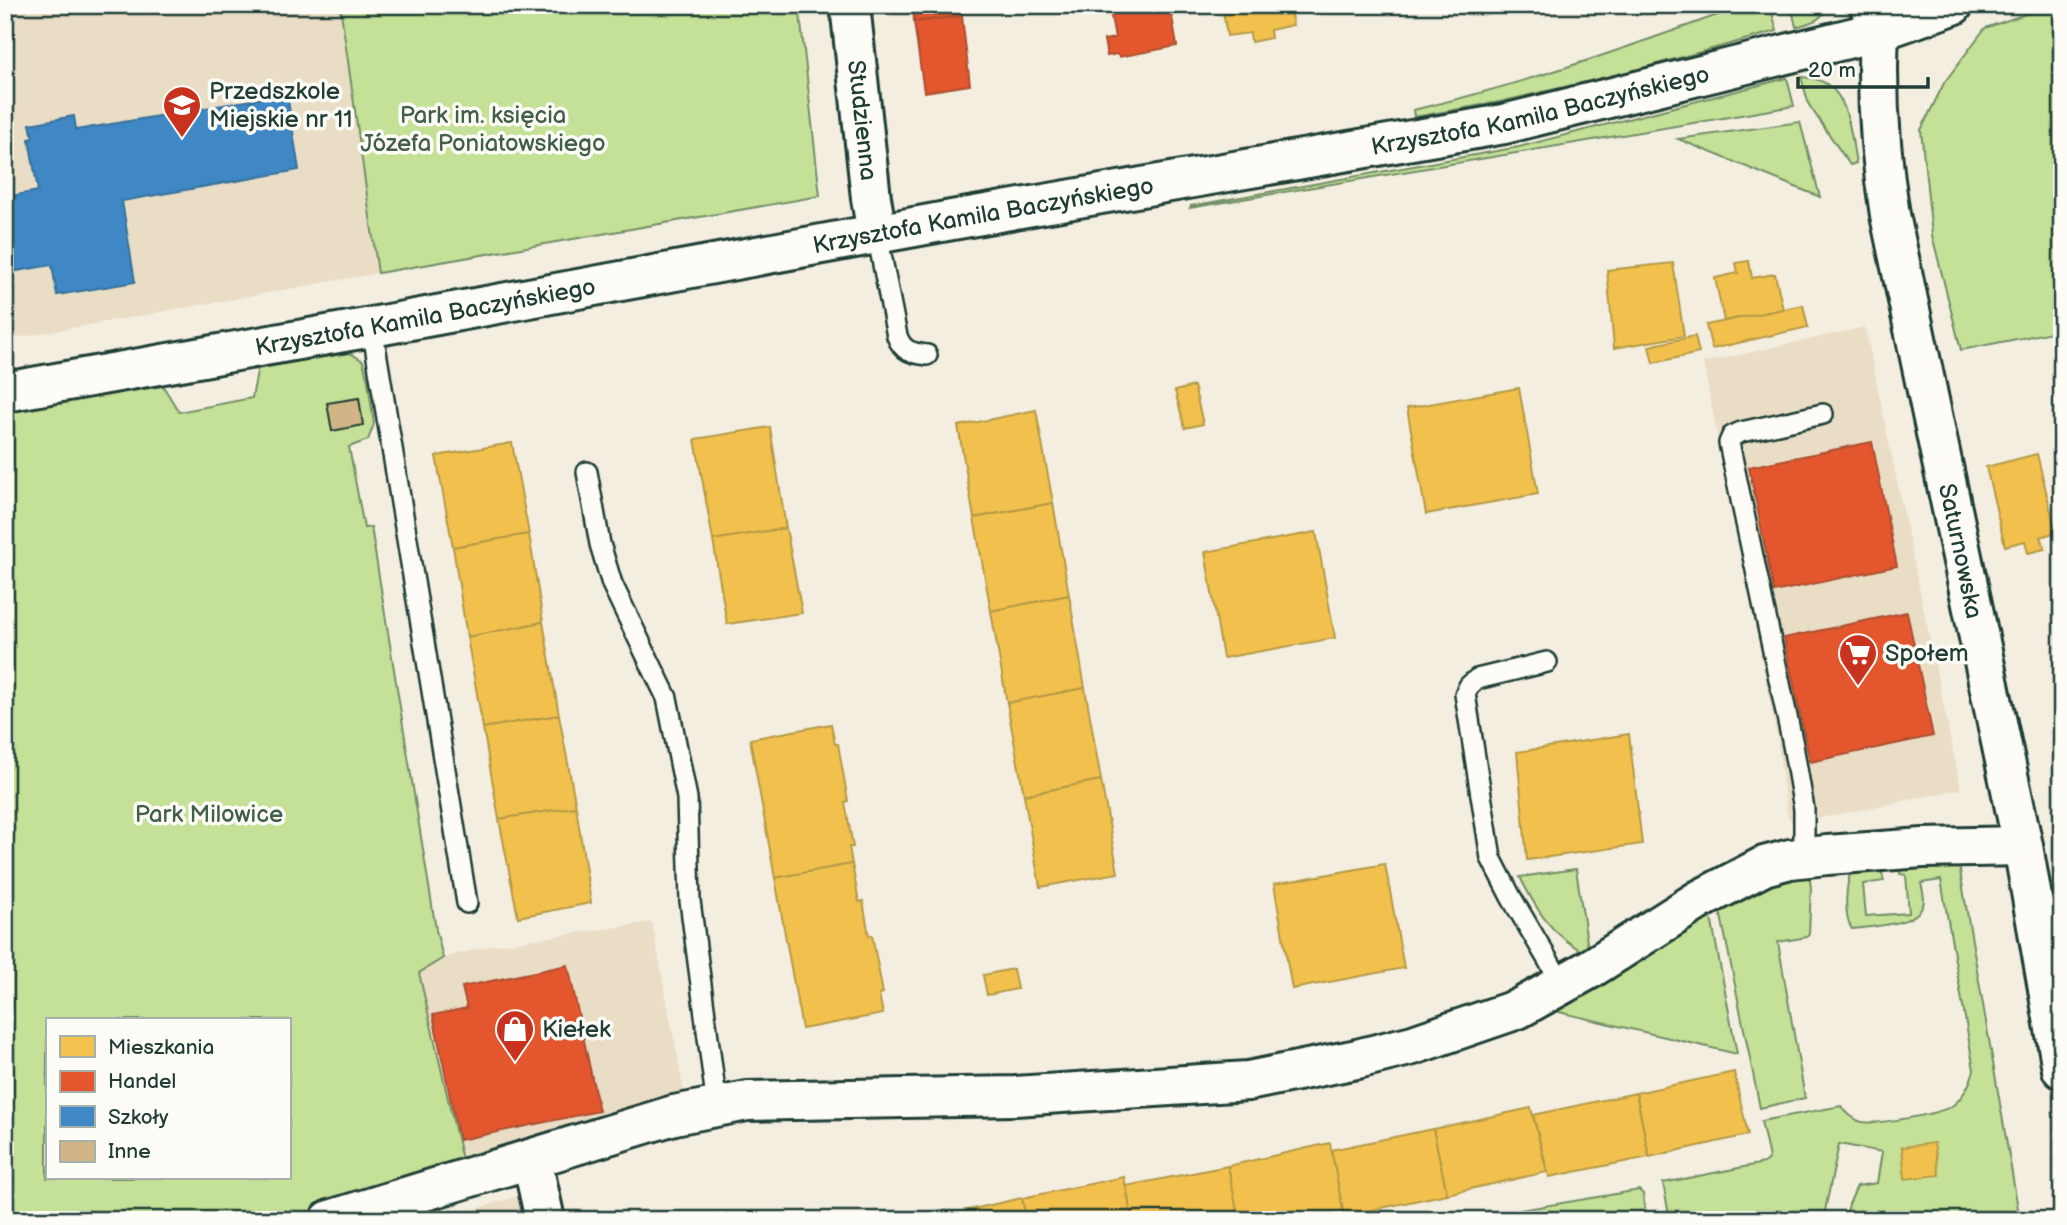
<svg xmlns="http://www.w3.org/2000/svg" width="2067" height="1225" viewBox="0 0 2067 1225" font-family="'Balsamiq Sans',sans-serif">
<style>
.built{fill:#eaddc6}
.green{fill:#c5e097;stroke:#728e66;stroke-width:2;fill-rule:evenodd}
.homes{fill:#f2c14e;stroke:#b39946;stroke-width:2}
.shops{fill:#e4572e;stroke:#a94f30;stroke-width:2}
.schools{fill:#3f88c5;stroke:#35729a;stroke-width:2}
.building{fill:#d2b587;stroke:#1f3d34;stroke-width:2}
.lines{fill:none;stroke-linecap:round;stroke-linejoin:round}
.lane-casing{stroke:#1f3d34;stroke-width:24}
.street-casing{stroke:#1f3d34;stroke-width:44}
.secondary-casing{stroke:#1f3d34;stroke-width:44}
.lane{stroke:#fdfcf7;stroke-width:19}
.street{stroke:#fdfcf7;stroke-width:38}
.secondary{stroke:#fdfcf7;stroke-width:38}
.labels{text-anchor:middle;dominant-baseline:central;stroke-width:7;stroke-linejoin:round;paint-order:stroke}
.poi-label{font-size:24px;fill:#1f3d34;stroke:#fdfcf7;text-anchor:start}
.street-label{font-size:24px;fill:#1f3d34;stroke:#fdfcf7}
.park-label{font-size:24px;fill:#405e48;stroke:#fdfcf7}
</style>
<rect width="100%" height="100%" fill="#f4eee1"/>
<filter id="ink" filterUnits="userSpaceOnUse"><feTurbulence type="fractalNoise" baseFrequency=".0143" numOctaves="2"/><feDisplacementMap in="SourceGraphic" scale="14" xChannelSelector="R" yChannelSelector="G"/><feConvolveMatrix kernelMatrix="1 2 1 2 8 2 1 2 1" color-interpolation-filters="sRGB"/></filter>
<g filter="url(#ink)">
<g class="built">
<polygon points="5,5 340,5 378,273 5,340"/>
<polygon points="1865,327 1961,789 1793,824 1787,814 1777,737 1703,363"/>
<polygon points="652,922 685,1097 463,1164 419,973 443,958 493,945"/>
<polygon points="518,1196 524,1220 440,1220"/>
</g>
<g class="green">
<polygon points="340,5 799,5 820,196 378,273"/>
<path d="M1745 5H1770L1777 31 1617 75 1499 102 1414 117 1413 110C1526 84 1635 45 1745 5Z"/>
<path d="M1791 5H1829C1821 21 1812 22 1796 27Z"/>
<polygon points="2051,5 2062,5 2062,330 1961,350 1932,235 1921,130 1944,83 1985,28"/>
<path d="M1801 77C1811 78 1820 79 1828 85 1850 100 1851 139 1856 163L1850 165 1809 105Z"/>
<polygon points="1787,78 1794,106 1190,208 1191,206 1519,147"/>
<polygon points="1800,122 1820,197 1678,139"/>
<path d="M350 353 363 361 368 381 374 424 368 440 349 447 364 528 371 527 436 930 443 958 419 973 463 1164 288 1220H5V411L163 386 179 412 252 398 258 367ZM47 1020H289V1178H47Z"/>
<path d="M1959 865 2020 1220H1845L1849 1204 1857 1186 1877 1183 1882 1152 1839 1144 1823 1220H1670L1663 1183 1764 1163 1769 1158 1761 1121 1841 1106C1847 1113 1853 1120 1862 1122 1877 1125 1939 1114 1952 1106 1964 1097 1970 1084 1974 1070L1941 880 1921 883C1922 888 1924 895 1924 900 1923 926 1872 926 1852 929 1843 918 1846 884 1851 872L1881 869 1884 881 1863 884 1866 916 1909 913 1906 875 1900 874 1899 868Z"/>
<path d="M1576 869 1589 955C1552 936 1538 913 1520 877Z"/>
<polygon points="1806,876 1810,880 1811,888 1809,934 1807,937 1778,942 1805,1098 1760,1108 1718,901 1765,882"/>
<polygon points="1709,907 1737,1054 1542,1008"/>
<polygon points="1639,1190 1643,1194 1647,1220 1462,1220"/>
</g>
<g class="homes">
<polygon points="1222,5 1289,5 1293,25 1270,30 1271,38 1251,42 1250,33 1227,36"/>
<polygon points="1749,261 1752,278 1775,274 1783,309 1724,321 1715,278 1738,273 1736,263"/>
<polygon points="1673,263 1684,336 1614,348 1607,270"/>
<polygon points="1803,305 1808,327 1712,349 1706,325"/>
<polygon points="1695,336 1699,353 1653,363 1649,346"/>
<polygon points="1194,386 1203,424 1185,428 1175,391"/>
<polygon points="1519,388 1538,494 1426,514 1407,408"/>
<polygon points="1036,410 1053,503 974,518 958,426"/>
<polygon points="770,427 786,528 713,540 695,439"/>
<polygon points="512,443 529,534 453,547 436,456"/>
<polygon points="2037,454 2056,532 2041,537 2045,549 2028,553 2025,541 2005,546 1986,467"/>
<polygon points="1053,503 1069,595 991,611 974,518"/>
<polygon points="786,528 802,613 727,624 713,540"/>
<polygon points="1316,532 1335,638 1223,658 1205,552"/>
<polygon points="529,534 543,622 467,637 453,547"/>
<polygon points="1069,595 1085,688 1007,703 991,611"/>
<polygon points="543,622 559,715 483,728 467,637"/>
<polygon points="1085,688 1101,780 1024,795 1007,703"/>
<polygon points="559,715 576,807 499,819 483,728"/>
<polygon points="831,724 835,744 838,744 848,801 845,802 853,847 849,847 852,864 775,878 750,739"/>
<polygon points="1629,734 1642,844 1527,860 1517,752"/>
<polygon points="1101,780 1118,873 1040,887 1024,795"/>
<polygon points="576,807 591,903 518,917 499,819"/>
<polygon points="852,864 859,902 863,901 869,936 872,935 883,993 879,994 883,1014 802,1029 775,878"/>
<polygon points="1385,864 1404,968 1292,989 1274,884"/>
<polygon points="1013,969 1017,989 987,995 983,975"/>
<polygon points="1734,1072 1748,1135 1649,1157 1636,1093"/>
<polygon points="1636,1093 1649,1157 1549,1177 1533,1115"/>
<polygon points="1531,1108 1547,1172 1447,1194 1433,1129"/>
<polygon points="1433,1129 1447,1194 1344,1216 1331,1150"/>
<polygon points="1330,1143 1343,1211 1304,1220 1239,1220 1228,1166"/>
<polygon points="1934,1143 1939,1175 1905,1179 1902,1147"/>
<polygon points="1228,1166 1239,1220 1132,1220 1126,1186"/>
<polygon points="1124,1177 1132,1220 1026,1220 1022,1198"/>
<polygon points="1022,1198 1026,1220 924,1220"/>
</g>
<g class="shops">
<polygon points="913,5 960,5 962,16 914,22"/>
<polygon points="1109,5 1170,5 1177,46 1119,57 1117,54 1107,56 1104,40 1115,38"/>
<polygon points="962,16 970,85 924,92 914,22"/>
<polygon points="1872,442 1897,566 1774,592 1749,467"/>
<polygon points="1907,612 1933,736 1810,762 1784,638"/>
<polygon points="568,965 599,1111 459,1140 433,1015 467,1008 462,987"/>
</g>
<polygon class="schools" points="287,94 299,170 122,201 135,282 57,295 52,265 5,273 5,197 38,191 29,139 33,138 30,124 74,116 76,130"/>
<polygon class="building" points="359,398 363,425 332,431 327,403"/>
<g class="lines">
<defs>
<g id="lane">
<path d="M877 234 897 336C903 352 912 353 927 355"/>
<polyline points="372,327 467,903"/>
<polyline points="587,472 600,544 612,584 667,698 687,798 690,901 717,1106"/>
<polyline points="1547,662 1477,679 1469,686 1465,694 1491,858 1511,897 1562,984"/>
<polyline points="1804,857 1804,809 1793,745 1729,443 1732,436 1741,432 1823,414"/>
</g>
<g id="street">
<path id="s1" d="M850 5 871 198 877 234"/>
<polyline points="1869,5 1879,31"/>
<polyline points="532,1160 545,1220"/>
<polyline points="330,1220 674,1115 747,1101 1015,1096 1248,1081 1357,1059 1413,1045 1518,1009 1590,969 1699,900 1764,866 1790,859 1827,855 1923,848 2023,846"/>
</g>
<g id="secondary">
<path id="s2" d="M1879 31C1876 92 1880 154 1890 215L2023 846 2062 1069"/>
<path id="s3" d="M5 392 372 327 952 220 1504 124 1879 31 1953 5"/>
</g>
</defs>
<use href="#lane" class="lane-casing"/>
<use href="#street" class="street-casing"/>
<use href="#secondary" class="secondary-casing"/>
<use href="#lane" class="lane"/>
<use href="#street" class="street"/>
<use href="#secondary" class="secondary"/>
</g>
</g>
<defs>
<symbol id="school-pin" viewBox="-11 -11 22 30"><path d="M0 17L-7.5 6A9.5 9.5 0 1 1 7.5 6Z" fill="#c8321e" stroke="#fdfcf7"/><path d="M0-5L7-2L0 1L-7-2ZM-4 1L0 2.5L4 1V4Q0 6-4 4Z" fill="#fff"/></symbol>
<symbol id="supermarket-pin" viewBox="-11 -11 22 30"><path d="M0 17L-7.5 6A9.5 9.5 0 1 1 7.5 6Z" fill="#c8321e" stroke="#fdfcf7"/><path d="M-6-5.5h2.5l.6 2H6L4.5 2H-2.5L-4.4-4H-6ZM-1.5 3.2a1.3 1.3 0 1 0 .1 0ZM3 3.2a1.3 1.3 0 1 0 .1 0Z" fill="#fff"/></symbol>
<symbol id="shop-pin" viewBox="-11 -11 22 30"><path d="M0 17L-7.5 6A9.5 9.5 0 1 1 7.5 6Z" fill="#c8321e" stroke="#fdfcf7"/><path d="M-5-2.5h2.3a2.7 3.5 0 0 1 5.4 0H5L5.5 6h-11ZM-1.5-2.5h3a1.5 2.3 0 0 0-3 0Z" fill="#fff"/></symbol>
</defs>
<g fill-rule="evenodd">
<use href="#school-pin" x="160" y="83" width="44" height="60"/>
<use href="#supermarket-pin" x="1836" y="631" width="44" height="60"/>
<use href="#shop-pin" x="493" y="1007" width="44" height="60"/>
</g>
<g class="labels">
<g class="poi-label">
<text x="209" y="91">Przedszkole<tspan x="209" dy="28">Miejskie nr 11</tspan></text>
<text x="1885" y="653">Społem</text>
<text x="542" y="1029">Kiełek</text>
</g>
<g class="street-label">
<text stroke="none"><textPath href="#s3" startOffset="1561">Krzysztofa Kamila Baczyńskiego</textPath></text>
<text stroke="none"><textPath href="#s1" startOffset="116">Studzienna</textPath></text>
<text stroke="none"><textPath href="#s3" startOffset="994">Krzysztofa Kamila Baczyńskiego</textPath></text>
<text stroke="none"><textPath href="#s3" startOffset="427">Krzysztofa Kamila Baczyńskiego</textPath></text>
<text stroke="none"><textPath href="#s2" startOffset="528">Saturnowska</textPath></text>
</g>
<g class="park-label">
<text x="483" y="115">Park im. księcia<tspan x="483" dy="28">Józefa Poniatowskiego</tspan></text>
<text x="209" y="814">Park Milowice</text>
</g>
</g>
<rect width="2067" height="1225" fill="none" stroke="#fdfcf7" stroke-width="28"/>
<rect x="14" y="14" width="2039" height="1197" fill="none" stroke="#1f3d34" stroke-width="2.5" filter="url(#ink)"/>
<rect x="46" y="1018" width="245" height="161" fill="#fdfcf7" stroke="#a4b0a9" stroke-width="2"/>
<rect x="60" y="1036" width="35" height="21" fill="#f2c14e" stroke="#a4b0a9" stroke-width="2"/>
<text x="108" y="1054" font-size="21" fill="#1f3d34">Mieszkania</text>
<rect x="60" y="1071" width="35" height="21" fill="#e4572e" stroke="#a4b0a9" stroke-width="2"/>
<text x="108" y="1088" font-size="21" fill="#1f3d34">Handel</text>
<rect x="60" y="1106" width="35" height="21" fill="#3f88c5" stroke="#a4b0a9" stroke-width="2"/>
<text x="108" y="1124" font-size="21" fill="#1f3d34">Szkoły</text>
<rect x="60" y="1141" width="35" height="21" fill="#d2b587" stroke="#a4b0a9" stroke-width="2"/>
<text x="108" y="1158" font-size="21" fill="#1f3d34">Inne</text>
<path d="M1798 77v10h130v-10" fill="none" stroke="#1f3d34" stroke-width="3.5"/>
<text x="1808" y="77" font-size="21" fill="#1f3d34" stroke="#fdfcf7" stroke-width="5" paint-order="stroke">20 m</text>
</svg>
